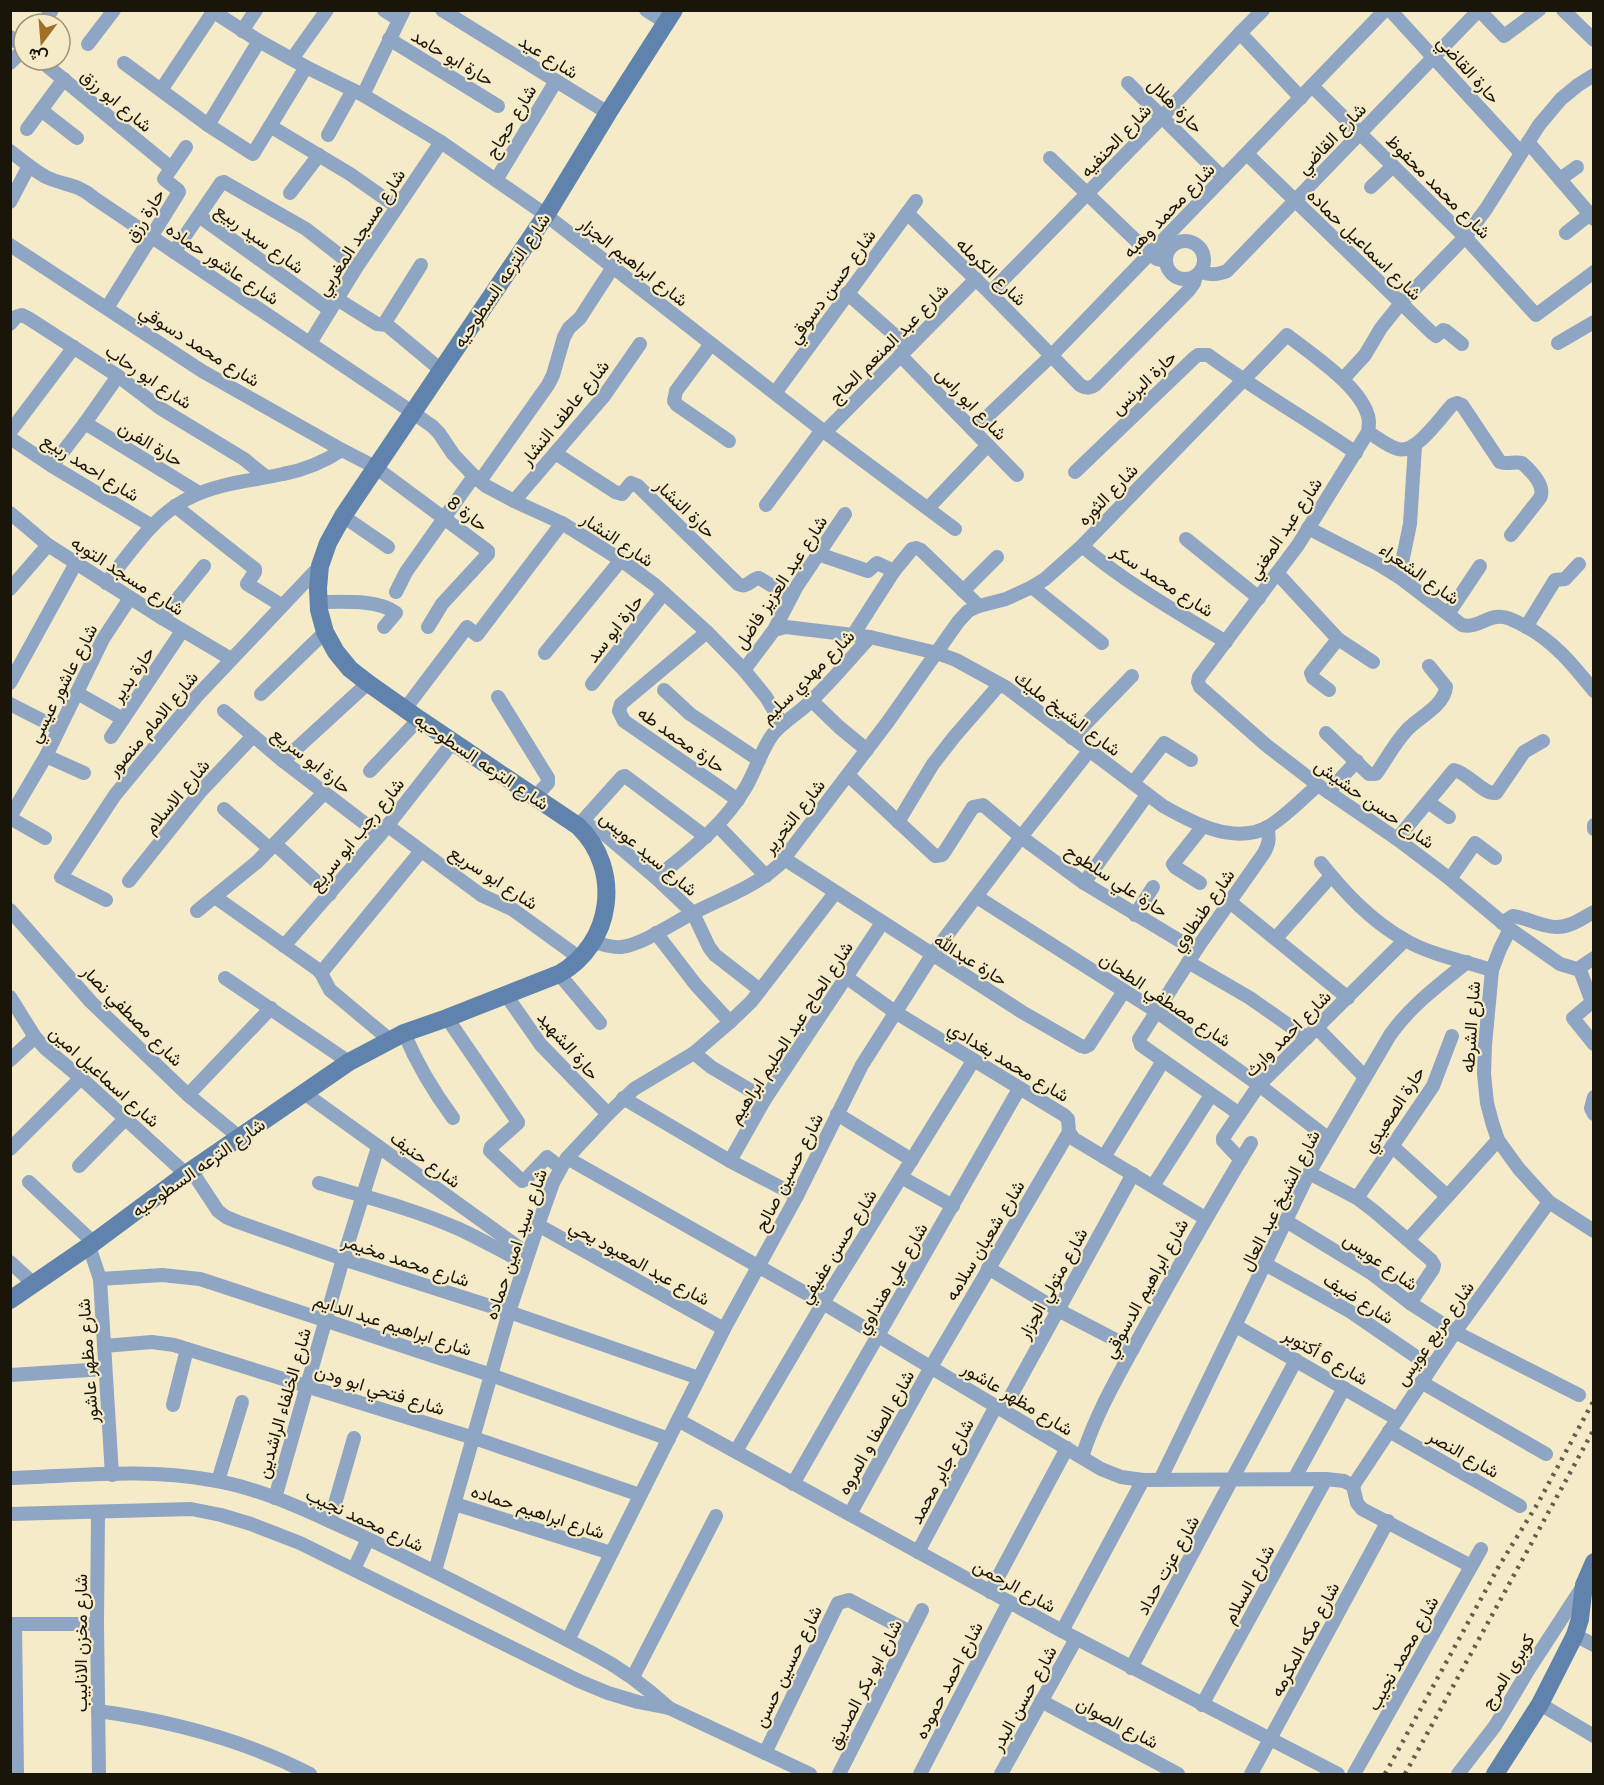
<svg xmlns="http://www.w3.org/2000/svg" width="1604" height="1785" viewBox="0 0 1604 1785" font-family="'Golos Text',Vazirmatn,sans-serif">
<style>
.lines{fill:none;stroke-linecap:round;stroke-linejoin:round}
.street{stroke:#8ea5c3;stroke-width:14}
.secondary{stroke:#6083ae;stroke-width:18}
.rail{stroke:#665f4c;stroke-width:4.5;stroke-dasharray:3 6;stroke-linecap:butt}
.labels{text-anchor:middle;dominant-baseline:central;stroke-width:4.5;stroke-linejoin:round;paint-order:stroke}
.street-label{font-size:18px;fill:#191509;stroke:#f6ebc9}
</style>
<rect width="100%" height="100%" fill="#f6ebc9"/>
<g class="lines">
<g class="street">
<polyline points="211,10 259,41 306,67 363,95 441,142 546,215 822,430 955,529"/>
<polyline points="384,10 398,19"/>
<polyline points="442,10 608,113"/>
<polyline points="646,10 666,23"/>
<polyline points="1390,10 1521,153"/>
<polyline points="1479,10 1504,36 1539,10"/>
<polyline points="1563,10 1594,40"/>
<polyline points="42,24 52,10"/>
<polyline points="242,31 256,10"/>
<polyline points="1240,33 1301,98"/>
<polyline points="10,37 24,47"/>
<polyline points="389,39 498,106"/>
<polyline points="88,44 114,10"/>
<polyline points="292,59 327,10"/>
<polyline points="40,60 171,168"/>
<polyline points="10,63 24,49"/>
<polyline points="124,63 208,125 253,154 306,67"/>
<polyline points="1128,83 1223,178"/>
<polyline points="1312,86 1465,237 1536,315 1594,272"/>
<polyline points="161,90 213,12"/>
<polyline points="363,95 404,10"/>
<polyline points="41,110 77,138"/>
<polyline points="208,125 259,41"/>
<polyline points="270,126 350,174 397,207"/>
<polyline points="27,129 64,79"/>
<polyline points="328,135 353,90"/>
<polyline points="1528,142 1594,219"/>
<path d="M10 151C22 160 33 170 46 177 65 186 77 183 94 198L412 412 432 426 439 433 453 454 474 476 486 486 514 501 562 523 621 560 655 585 707 632 744 670 766 697 782 724"/>
<polyline points="1247,154 1431,332 1436,336 1443,330 1446,331 1462,344"/>
<polyline points="1050,158 1150,254 1157,259 1165,261"/>
<polyline points="1560,179 1577,167"/>
<polyline points="496,180 556,81"/>
<polyline points="1371,187 1393,166"/>
<polyline points="290,193 319,155"/>
<polyline points="10,202 29,166"/>
<path d="M907 213 990 293 1080 385C1086 388 1089 389 1095 385L1189 290 1194 283 1196 276"/>
<polyline points="199,216 330,310"/>
<polyline points="1566,233 1590,214"/>
<circle cx="1185" cy="260" r="19"/>
<polyline points="10,245 202,371 342,450 375,467 488,551 488,554 442,604 428,627"/>
<polyline points="174,252 221,183 224,182 306,229 356,268"/>
<path d="M1201 272C1211 275 1217 275 1227 271L1479 10"/>
<polyline points="847,293 908,347"/>
<polyline points="990,293 1162,117 1240,33 1263,10"/>
<polyline points="337,299 377,324 387,325 441,370"/>
<polyline points="107,308 179,192 178,190 164,179 186,147"/>
<polyline points="10,324 16,317 22,315 28,318 118,376 160,408 244,459 266,477"/>
<polyline points="384,324 421,265"/>
<polyline points="310,343 356,268 441,142"/>
<polyline points="1558,343 1594,322"/>
<polyline points="711,344 676,391 674,401 677,405 729,441"/>
<polyline points="900,355 1017,475"/>
<polyline points="1343,379 1365,355 1381,328 1401,303 1465,237 1486,209 1539,125 1561,99 1578,85 1594,75"/>
<polyline points="775,393 916,201"/>
<polyline points="85,423 199,493"/>
<polyline points="973,430 1051,356 1385,10"/>
<polyline points="10,432 74,347"/>
<polyline points="825,432 976,279"/>
<path d="M1368 432C1377 437 1387 446 1398 449 1416 454 1440 418 1452 405L1457 403 1462 405 1500 462C1508 465 1514 461 1522 463 1531 471 1546 486 1540 498L1511 535"/>
<polyline points="10,438 52,466 152,526"/>
<path d="M555 453 615 492 622 494 631 483 638 486 738 584C748 589 750 579 759 578L791 597"/>
<polyline points="52,466 85,423 118,376"/>
<path d="M1075 472 1194 358 1198 355H1208C1256 390 1307 419 1356 453"/>
<polyline points="480,481 548,385 553,375 564,337 569,328 580,318 613,267"/>
<polyline points="514,501 604,396 640,344"/>
<polyline points="766,505 822,430"/>
<polyline points="175,506 255,569 255,572 247,584 281,605"/>
<polyline points="928,508 988,445"/>
<polyline points="10,513 48,545 162,618 231,659"/>
<polyline points="343,516 388,547"/>
<path d="M1308 528 1378 564 1399 577 1462 625C1477 629 1487 615 1502 617 1509 617 1516 622 1523 625 1553 640 1573 665 1594 691"/>
<polyline points="1186,539 1259,598"/>
<path d="M1082 546C1126 583 1177 612 1226 642"/>
<polyline points="818,554 868,571 877,563 894,571"/>
<polyline points="1277,573 1338,639 1373,662"/>
<polyline points="1399,577 1410,524 1415,446"/>
<path d="M106 583C130 553 154 515 189 498 218 483 251 481 283 474 304 470 324 462 342 450"/>
<polyline points="1032,587 1102,643"/>
<polyline points="10,589 48,545"/>
<polyline points="963,591 997,557"/>
<polyline points="396,592 406,572 474,476"/>
<path d="M319 602C340 602 379 599 396 613L384 627"/>
<polyline points="1448,614 1480,566"/>
<polyline points="162,618 204,566"/>
<polyline points="1526,627 1555,580 1565,579 1579,564"/>
<path d="M774 630 786 627 870 637 937 653 956 660 1007 688 1163 806C1193 823 1234 845 1268 827 1286 816 1302 799 1318 785"/>
<polyline points="707,632 621,704 619,711 624,721 738,800"/>
<polyline points="853,635 894,571 912,549 916,548 921,550 979,606"/>
<polyline points="545,653 621,560"/>
<polyline points="744,670 774,630 797,586 845,514"/>
<polyline points="10,683 76,563"/>
<polyline points="592,684 664,593"/>
<polyline points="664,690 690,714 759,760"/>
<polyline points="1329,690 1313,678 1311,673 1338,639"/>
<polyline points="77,693 123,719"/>
<polyline points="261,694 325,632"/>
<polyline points="498,697 548,778 548,783 535,797"/>
<polyline points="812,701 839,727 867,750"/>
<polyline points="10,704 59,729"/>
<polyline points="405,709 467,627 477,635 562,523"/>
<polyline points="224,711 283,761 380,835"/>
<path d="M1326 733 1369 774H1376C1386 760 1394 744 1406 731 1417 718 1444 707 1446 687L1429 666"/>
<polyline points="111,737 182,631"/>
<polyline points="1072,738 1132,676"/>
<polyline points="46,756 84,773"/>
<polyline points="283,761 368,683"/>
<polyline points="370,771 419,719"/>
<polyline points="848,775 935,856 942,855 945,851 973,807 983,805 1021,837 1084,883 1195,950"/>
<polyline points="1133,783 1164,743 1191,760"/>
<polyline points="1328,792 1357,761"/>
<polyline points="1428,802 1449,817"/>
<polyline points="224,809 270,849"/>
<polyline points="10,817 46,756 103,639 130,598"/>
<polyline points="10,818 45,838"/>
<polyline points="582,822 603,833 656,878 693,913 709,947 715,955 760,990"/>
<polyline points="898,822 933,764 954,737 1000,684"/>
<polyline points="1594,825 1594,829"/>
<polyline points="388,826 481,895 512,909 581,959"/>
<polyline points="578,826 622,777 625,776 706,837"/>
<polyline points="718,826 766,876"/>
<path d="M1397 839 1454 770C1469 773 1483 795 1496 793L1524 752 1543 741"/>
<polyline points="275,844 330,894"/>
<polyline points="783,858 1022,1012 1081,1046 1085,1047 1089,1045 1124,991"/>
<path d="M1321 863C1345 893 1371 921 1405 940 1431 955 1464 961 1492 970"/>
<path d="M656 878C690 851 724 825 746 787 756 770 761 750 773 734 784 721 799 713 811 701 832 681 851 658 870 637"/>
<polyline points="1450,879 1475,843 1495,858"/>
<polyline points="129,881 201,791 253,736"/>
<polyline points="1084,883 1147,795"/>
<polyline points="1200,883 1175,867 1173,864 1203,826"/>
<polyline points="215,897 317,969 321,973 330,990 390,1040"/>
<polyline points="977,897 1156,1011 1259,1085 1329,1139"/>
<polyline points="106,900 61,877 115,795 196,697 320,566"/>
<polyline points="1230,902 1348,998"/>
<polyline points="10,910 91,1002 188,1095 239,1137"/>
<polyline points="197,911 257,862 324,793"/>
<polyline points="1135,915 1153,887"/>
<path d="M1502 923 1513 916C1533 919 1551 933 1571 924 1579 921 1586 916 1594 912"/>
<polyline points="1510,929 1500,949 1492,970 1485,1045 1484,1074 1487,1103 1492,1122 1498,1140 1519,1169 1549,1202 1594,1231"/>
<polyline points="656,933 696,985 730,1022"/>
<polyline points="1276,938 1331,876"/>
<path d="M594 942C602 944 612 948 621 947 641 945 672 924 691 914 722 898 753 888 779 865L887 723 958 622 968 611 979 606 1006 599 1032 587 1045 579 1082 546 1287 335C1311 354 1357 384 1367 413 1370 419 1369 425 1368 432L1298 545 1199 677 1198 682 1200 687 1266 745 1318 785 1397 839 1450 879 1510 929 1560 964 1580 970"/>
<polyline points="284,946 380,835 453,742"/>
<polyline points="1594,958 1582,966 1580,970 1592,1002 1573,1018 1594,1044"/>
<polyline points="1188,962 1250,998 1307,1038"/>
<polyline points="321,973 421,851"/>
<polyline points="559,974 600,1023"/>
<polyline points="846,977 895,1012 1064,1115 1068,1119 1069,1132 1074,1139 1205,1218"/>
<polyline points="225,978 349,1062"/>
<polyline points="506,995 541,1045 608,1114"/>
<polyline points="10,997 35,1037 45,1048 81,1078 186,1174"/>
<polyline points="447,1018 518,1122 518,1123 491,1147 490,1151 522,1181 526,1179 547,1157 561,1168"/>
<polyline points="1317,1028 1365,1077"/>
<path d="M404 1033C417 1064 433 1091 453 1118"/>
<polyline points="694,1053 711,1067 765,1099"/>
<polyline points="10,1060 35,1037"/>
<polyline points="304,1093 528,1254"/>
<polyline points="188,1095 271,1008"/>
<polyline points="1594,1097 1591,1108 1594,1114"/>
<polyline points="623,1098 730,1161 797,1196"/>
<path d="M1238 1113 1141 1045 1139 1039 1200 944 1264 853C1269 844 1270 838 1267 827"/>
<polyline points="837,1114 912,1160"/>
<polyline points="1392,1146 1447,1196"/>
<polyline points="10,1149 81,1078"/>
<polyline points="1104,1157 1163,1061"/>
<polyline points="567,1158 823,1303 1101,1469 1121,1477 1143,1480 1326,1479 1344,1481 1353,1486 1357,1503 1362,1509 1471,1566"/>
<polyline points="1241,1160 1223,1141 1223,1138 1259,1085 1405,940"/>
<polyline points="730,1161 765,1099 882,923"/>
<polyline points="79,1166 125,1119"/>
<polyline points="191,1170 218,1211 226,1217 238,1222 343,1259 509,1312 699,1378"/>
<polyline points="1309,1173 1357,1198 1374,1211 1431,1260 1434,1265 1433,1269 1410,1303"/>
<polyline points="901,1177 953,1206"/>
<polyline points="29,1182 94,1243"/>
<path d="M319 1183C366 1197 414 1209 459 1229 481 1239 503 1252 525 1263"/>
<polyline points="1153,1186 1211,1095"/>
<polyline points="1357,1198 1433,1086 1452,1036"/>
<polyline points="1286,1221 1371,1273 1410,1303 1455,1332 1579,1395"/>
<polyline points="538,1225 724,1329"/>
<polyline points="1409,1239 1498,1140"/>
<polyline points="89,1246 100,1279 112,1475"/>
<polyline points="10,1262 34,1284"/>
<polyline points="1265,1264 1351,1312 1431,1367"/>
<polyline points="988,1268 1058,1310 1133,1349"/>
<polyline points="100,1279 162,1275 200,1279 491,1375 669,1439"/>
<polyline points="1236,1326 1397,1419"/>
<polyline points="104,1346 152,1342 174,1345 474,1438 640,1495"/>
<polyline points="10,1375 105,1369"/>
<polyline points="1421,1382 1546,1454"/>
<polyline points="173,1405 187,1349"/>
<polyline points="1003,1410 1133,1174"/>
<polyline points="678,1420 1062,1631 1338,1774"/>
<polyline points="1389,1431 1520,1506"/>
<polyline points="736,1451 823,1303 973,1061"/>
<path d="M1082 1457C1097 1410 1122 1369 1146 1325 1180 1264 1214 1203 1251 1143"/>
<path d="M10 1478C77 1476 145 1468 211 1480 262 1488 309 1512 356 1533 436 1571 514 1612 592 1653 621 1668 645 1686 669 1708"/>
<polyline points="1294,1479 1344,1388"/>
<path d="M1160 1480 1309 1173 1390 1035C1411 1005 1439 985 1467 962"/>
<polyline points="218,1481 242,1402"/>
<polyline points="793,1484 1019,1089"/>
<polyline points="1353,1486 1455,1332 1549,1202"/>
<polyline points="275,1498 343,1259 378,1147"/>
<polyline points="455,1504 611,1553"/>
<polyline points="98,1512 97,1624 99,1774"/>
<polyline points="10,1514 191,1509 221,1515 251,1524 300,1543 579,1681 608,1693 638,1702 669,1708 810,1774"/>
<polyline points="850,1514 931,1367 1069,1132"/>
<polyline points="330,1521 354,1438"/>
<polyline points="918,1552 996,1406"/>
<polyline points="354,1569 368,1539"/>
<polyline points="435,1571 509,1312 538,1225 553,1183 561,1168 567,1158 608,1114 634,1089 694,1053 730,1022 751,1002 835,893"/>
<polyline points="990,1592 1067,1448"/>
<polyline points="10,1624 97,1624"/>
<polyline points="15,1624 17,1774"/>
<polyline points="1062,1631 1143,1480"/>
<polyline points="1575,1635 1594,1645"/>
<polyline points="568,1640 678,1420 724,1329 797,1196 862,1065 932,955 1021,837 1089,751"/>
<polyline points="1131,1668 1296,1360"/>
<polyline points="633,1677 716,1516"/>
<polyline points="1041,1701 1178,1774"/>
<polyline points="1540,1704 1594,1736"/>
<polyline points="1202,1705 1326,1479"/>
<path d="M98 1711C172 1721 244 1740 310 1774"/>
<polyline points="765,1753 838,1603 849,1600 910,1632"/>
<polyline points="839,1774 922,1610"/>
<polyline points="920,1774 1009,1602"/>
<polyline points="1001,1774 1076,1639"/>
<polyline points="1251,1774 1388,1521"/>
<polyline points="1354,1774 1481,1549"/>
<polyline points="1458,1774 1495,1726 1529,1669 1583,1586"/>
</g>
<g class="secondary">
<path d="M10 1300 89 1246 186 1174 349 1062 404 1033 447 1018 559 974C613 944 623 869 578 826L419 719 368 683 350 669 336 652 325 632 319 610 318 588 320 566 328 543 343 516 546 215 608 113 674 10"/>
<polyline points="1495,1774 1540,1704 1575,1635 1580,1619 1584,1585 1594,1562"/>
</g>
<g class="rail">
<polyline points="1385,1774 1499,1566 1538,1503 1594,1400"/>
<polyline points="1405,1774 1594,1429"/>
</g>
</g>
<g class="labels">
<g class="street-label">
<text transform="translate(549 56) rotate(32)">شارع عيد</text>
<text transform="translate(453 57) rotate(31)">حارة ابو حامد</text>
<text transform="translate(1469 69) rotate(48)">حارة القاضي</text>
<text transform="translate(117 100) rotate(40)">شارع ابو رزق</text>
<text transform="translate(1176 105) rotate(45)">حارة هلال</text>
<text transform="translate(510 121) rotate(-59)">شارع حجاج</text>
<text transform="translate(1331 138) rotate(-46)">شارع القاضي</text>
<text transform="translate(1115 140) rotate(-46)">شارع الحنفيه</text>
<text transform="translate(1439 186) rotate(45)">شارع محمد محفوظ</text>
<text transform="translate(1168 210) rotate(-46)">شارع محمد وهبه</text>
<text transform="translate(144 215) rotate(-58)">حارة رزق</text>
<text transform="translate(360 232) rotate(-57)">شارع مسجد المغربي</text>
<text transform="translate(260 238) rotate(36)">شارع سيد ربيع</text>
<text transform="translate(1365 244) rotate(44)">شارع اسماعيل حماده</text>
<text transform="translate(634 261) rotate(38)">شارع ابراهيم الجزار</text>
<text transform="translate(223 263) rotate(34)">شارع عاشور حماده</text>
<text transform="translate(992 271) rotate(44)">شارع الكرمله</text>
<text transform="translate(501 280) rotate(-56)">شارع الترعه السطوحيه</text>
<text transform="translate(831 286) rotate(-54)">شارع حسن دسوقي</text>
<text transform="translate(888 343) rotate(-45)">شارع عبد المنعم الحاج</text>
<text transform="translate(200 345) rotate(32)">شارع محمد دسوقي</text>
<text transform="translate(149 376) rotate(34)">شارع ابو رحاب</text>
<text transform="translate(1143 382) rotate(-44)">حارة البرنس</text>
<text transform="translate(972 403) rotate(46)">شارع ابو راس</text>
<text transform="translate(564 412) rotate(-51)">شارع عاطف النشار</text>
<text transform="translate(151 443) rotate(31)">حارة الفرن</text>
<text transform="translate(91 467) rotate(32)">شارع احمد ربيع</text>
<text transform="translate(1107 494) rotate(-46)">شارع الثوره</text>
<text transform="translate(686 508) rotate(44)">حارة النشار</text>
<text transform="translate(468 513) rotate(37)">حارة 8</text>
<text transform="translate(1284 528) rotate(-56)">شارع عبد المغني</text>
<text transform="translate(618 539) rotate(34)">شارع النشار</text>
<text transform="translate(1420 573) rotate(35)">شارع الشعراء</text>
<text transform="translate(128 575) rotate(33)">شارع مسجد التوبه</text>
<text transform="translate(1163 580) rotate(33)">شارع محمد سكر</text>
<text transform="translate(780 582) rotate(-57)">شارع عبد العزيز فاضل</text>
<text transform="translate(614 628) rotate(-52)">حارة ابو سد</text>
<text transform="translate(132 674) rotate(-56)">حارة بدير</text>
<text transform="translate(807 676) rotate(-45)">شارع مهدي سليم</text>
<text transform="translate(62 683) rotate(-63)">شارع عاشور عيسي</text>
<text transform="translate(1068 713) rotate(37)">شارع الشيخ مليك</text>
<text transform="translate(152 723) rotate(-50)">شارع الامام منصور</text>
<text transform="translate(682 739) rotate(35)">حارة محمد طه</text>
<text transform="translate(312 760) rotate(38)">حارة ابو سريع</text>
<text transform="translate(482 761) rotate(34)">شارع الترعه السطوحيه</text>
<text transform="translate(176 796) rotate(-50)">شارع الاسلام</text>
<text transform="translate(1375 803) rotate(35)">شارع حسن حشيش</text>
<text transform="translate(793 816) rotate(-52)">شارع التحرير</text>
<text transform="translate(356 834) rotate(-51)">شارع رجب ابو سريع</text>
<text transform="translate(649 853) rotate(40)">شارع سيد عويس</text>
<text transform="translate(494 877) rotate(33)">شارع ابو سريع</text>
<text transform="translate(1117 880) rotate(33)">حارة علي سلطوح</text>
<text transform="translate(1202 910) rotate(-55)">شارع طنطاوي</text>
<text transform="translate(971 959) rotate(32)">حارة عبدالله</text>
<text transform="translate(1166 999) rotate(34)">شارع مصطفي الطحان</text>
<text transform="translate(133 1015) rotate(45)">شارع مصطفي نصار</text>
<text transform="translate(1470 1027) rotate(-86)">شارع الشرطه</text>
<text transform="translate(790 1032) rotate(-57)">شارع الحاج عبد الحليم ابراهيم</text>
<text transform="translate(1287 1033) rotate(-45)">شارع احمد وارث</text>
<text transform="translate(569 1045) rotate(49)">حارة الشهيد</text>
<text transform="translate(1009 1061) rotate(31)">شارع محمد بغدادي</text>
<text transform="translate(105 1076) rotate(42)">شارع اسماعيل امين</text>
<text transform="translate(1393 1109) rotate(-57)">حارة الصعيدي</text>
<text transform="translate(426 1159) rotate(36)">شارع حنيف</text>
<text transform="translate(198 1167) rotate(-35)">شارع الترعه السطوحيه</text>
<text transform="translate(788 1172) rotate(-63)">شارع حسين صالح</text>
<text transform="translate(1279 1200) rotate(-63)">شارع الشيخ عبد العال</text>
<text transform="translate(984 1240) rotate(-59)">شارع شعبان سلامه</text>
<text transform="translate(515 1244) rotate(-71)">شارع سيد امين حماده</text>
<text transform="translate(837 1246) rotate(-58)">شارع حسن عفيفي</text>
<text transform="translate(406 1260) rotate(18)">شارع محمد مخيمر</text>
<text transform="translate(1381 1261) rotate(35)">شارع عويس</text>
<text transform="translate(640 1262) rotate(29)">شارع عبد المعبود يحي</text>
<text transform="translate(891 1278) rotate(-60)">شارع علي هنداوي</text>
<text transform="translate(1052 1283) rotate(-61)">شارع متولي الجزار</text>
<text transform="translate(1145 1288) rotate(-61)">شارع ابراهيم الدسوقي</text>
<text transform="translate(1359 1298) rotate(32)">شارع ضيف</text>
<text transform="translate(393 1324) rotate(18)">شارع ابراهيم عبد الدايم</text>
<text transform="translate(1434 1333) rotate(-55)">شارع مربع عويس</text>
<text transform="translate(1326 1356) rotate(30)">شارع 6 أكتوبر</text>
<text transform="translate(87 1361) rotate(-94)">شارع مظهر عاشور</text>
<text transform="translate(380 1389) rotate(17)">شارع فتحي ابو ودن</text>
<text transform="translate(1018 1398) rotate(31)">شارع مظهر عاشور</text>
<text transform="translate(283 1403) rotate(-74)">شارع الخلفاء الراشدين</text>
<text transform="translate(875 1432) rotate(-61)">شارع الصفا و المروه</text>
<text transform="translate(1464 1453) rotate(30)">شارع النصر</text>
<text transform="translate(941 1471) rotate(-62)">شارع جابر محمد</text>
<text transform="translate(538 1511) rotate(18)">شارع ابراهيم حماده</text>
<text transform="translate(365 1519) rotate(25)">شارع محمد نجيب</text>
<text transform="translate(1167 1565) rotate(-61)">شارع عزت حداد</text>
<text transform="translate(1248 1584) rotate(-61)">شارع السلام</text>
<text transform="translate(1015 1585) rotate(29)">شارع الرحمن</text>
<text transform="translate(1304 1639) rotate(-62)">شارع مكه المكرمه</text>
<text transform="translate(80 1643) rotate(-90)">شارع مخزن الانابيب</text>
<text transform="translate(1402 1653) rotate(-61)">شارع محمد نجيب</text>
<text transform="translate(787 1666) rotate(-64)">شارع حسين حسن</text>
<text transform="translate(1507 1671) rotate(-58)">كوبرى المرج</text>
<text transform="translate(948 1680) rotate(-63)">شارع احمد حموده</text>
<text transform="translate(864 1684) rotate(-63)">شارع ابو بكر الصديق</text>
<text transform="translate(1023 1698) rotate(-61)">شارع حسن البدر</text>
<text transform="translate(1118 1722) rotate(28)">شارع الصوان</text>
</g>
</g>
<rect width="1604" height="1785" fill="none" stroke="#191509" stroke-width="24"/>
<g transform="translate(42 42) rotate(196)"><circle r="28" fill="#f6ebc9" stroke="#9e957c" stroke-width="1.5"/>
<path d="M0-4.5L10 22L0 15L-10 22Z" fill="#a26f26"/>
<text y="-9" font-size="16" font-weight="bold" text-anchor="middle" fill="#191509">ش</text>
</g>
</svg>
